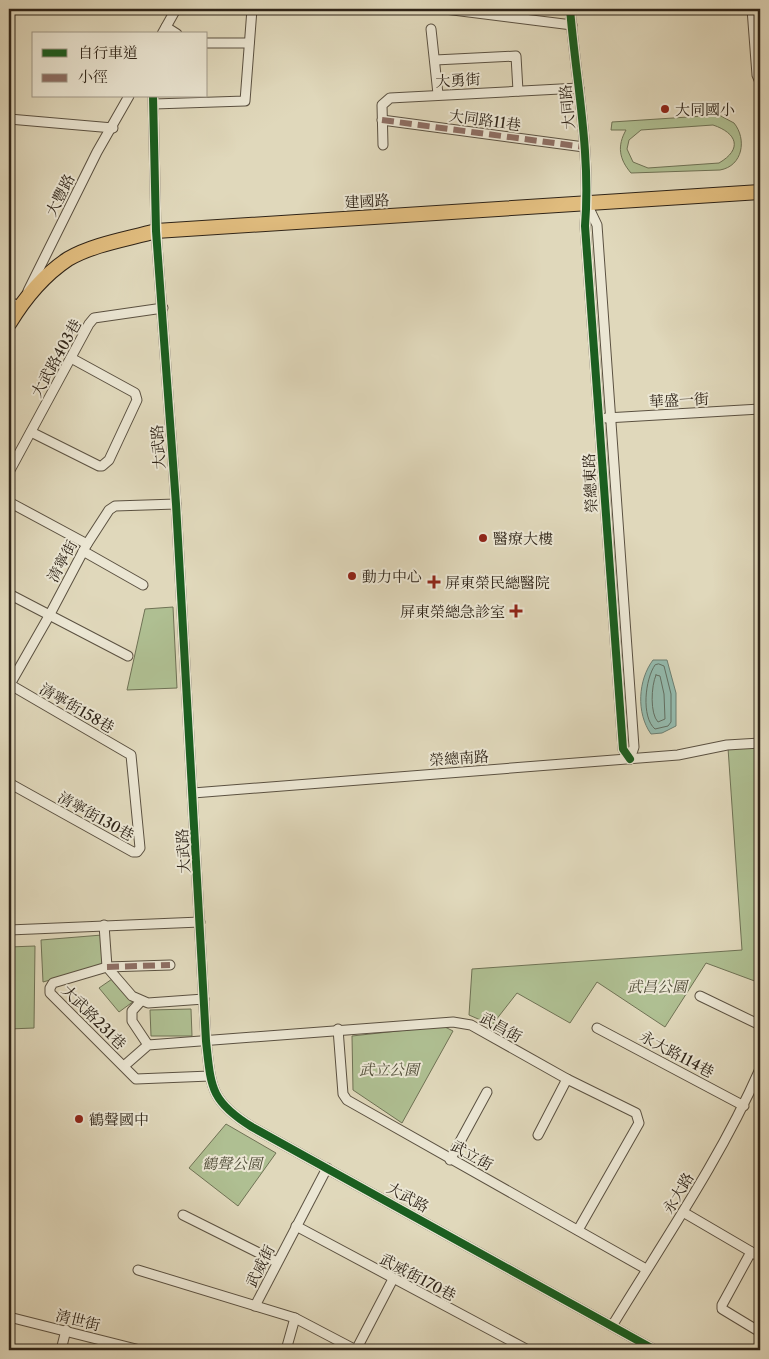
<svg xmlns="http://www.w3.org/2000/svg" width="769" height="1359" viewBox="0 0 769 1359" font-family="'Libre Caslon Text','Noto Serif TC',serif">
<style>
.green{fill:#afbf92;stroke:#6f7255;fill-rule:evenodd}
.water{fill:#94baad;stroke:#6c7e71}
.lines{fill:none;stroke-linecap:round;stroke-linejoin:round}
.shore{stroke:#626f62;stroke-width:1}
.street-casing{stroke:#5b5141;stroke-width:11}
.primary-casing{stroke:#2f2418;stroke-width:16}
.street{stroke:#ebe6d3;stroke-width:9}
.primary{stroke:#e0bc7e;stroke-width:14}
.quiet{stroke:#8d6e63;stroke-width:6;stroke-dasharray:12 6;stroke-linecap:butt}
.cycleway-casing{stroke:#ebe6d3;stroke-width:11}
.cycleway{stroke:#1b5e20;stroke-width:8}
.poi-dot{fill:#8f2418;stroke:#ebe6d3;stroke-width:2}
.labels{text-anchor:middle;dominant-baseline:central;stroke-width:4;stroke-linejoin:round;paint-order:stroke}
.street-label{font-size:15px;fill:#2f2418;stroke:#ebe6d3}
.poi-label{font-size:15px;fill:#2f2418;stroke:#ebe6d3;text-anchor:start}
.park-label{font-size:15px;font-style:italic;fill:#4f4b36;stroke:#ebe6d3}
</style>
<rect width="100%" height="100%" fill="#e0d8bb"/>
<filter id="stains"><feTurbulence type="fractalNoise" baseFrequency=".004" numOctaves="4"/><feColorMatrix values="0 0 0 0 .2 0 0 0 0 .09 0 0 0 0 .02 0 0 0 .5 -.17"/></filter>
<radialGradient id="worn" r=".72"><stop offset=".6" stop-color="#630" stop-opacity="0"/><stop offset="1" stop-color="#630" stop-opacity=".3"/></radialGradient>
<g class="green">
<path d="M719 115 734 123C747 139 743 166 720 170L631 173C619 159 617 146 626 130H611L612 122ZM713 125C737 133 743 149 719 163L648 168 633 162 627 149 629 140 641 130Z"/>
<polygon points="173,607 177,688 127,690 145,609"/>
<polygon points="760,746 760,983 706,963 665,1027 597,982 570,1023 517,993 492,1025 469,1015 472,969 742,950 728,748"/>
<polygon points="102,935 103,965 43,982 41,940"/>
<polygon points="35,946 34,1028 9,1029 9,947"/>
<polygon points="115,977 134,1001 119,1012 99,988"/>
<polygon points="191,1009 192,1036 151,1036 150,1010"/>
<polygon points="443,1026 453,1031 402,1123 353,1090 352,1036"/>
<polygon points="226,1124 276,1153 238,1206 189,1168"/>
</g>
<path class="water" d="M653 660H667L676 693V726L662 733 651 734C636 713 638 680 653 660Z"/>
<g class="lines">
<g class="shore">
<path d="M659 664 664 666 671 694V722L668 726 655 729C641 717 645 679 655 665Z"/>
<path d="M656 675 660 676 664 694 665 719 658 722C650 714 651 686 656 675Z"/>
</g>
<defs>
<g id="street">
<polyline points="445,9 572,25"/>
<path d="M570 9C576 81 591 153 585 226L623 749 630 759"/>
<polyline points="752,9 757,75 760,82"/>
<polyline points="166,27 177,34"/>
<polyline points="431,29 438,94"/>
<polyline points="162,34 176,9"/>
<polyline points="206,43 249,43"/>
<polyline points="435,60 516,56 518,91"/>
<path d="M153 96 156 231 176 504 206 1041C211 1087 210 1101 252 1127L655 1350"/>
<polyline points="154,104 245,101 252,9"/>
<polyline points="9,119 113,128"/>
<polyline points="382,120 584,147"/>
<polyline points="383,145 382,105 390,98 579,88"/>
<polyline points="587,204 597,225 634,747 630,759"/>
<polyline points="28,291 97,152 129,96"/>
<polyline points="9,301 19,307 22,302"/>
<polyline points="606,418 760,409"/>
<polyline points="31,432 99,466 102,466 109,460 137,400 135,393 71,358"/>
<polyline points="9,472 89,324 94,318 163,308"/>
<polyline points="9,502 87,544"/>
<polyline points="83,551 143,585"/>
<polyline points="9,594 128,656"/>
<polyline points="9,684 131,755 140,848 137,852 133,852 9,783"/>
<polyline points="9,686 49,616 87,544 109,510 115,506 176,504"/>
<polyline points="193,793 678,755 727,745 760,743"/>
<polyline points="104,925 107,967 132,996 148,1003 204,999"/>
<polyline points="9,930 200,922"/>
<polyline points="170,965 107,967 53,983 50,988 50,993 136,1079 210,1076"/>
<polyline points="700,996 760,1025"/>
<polyline points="141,1001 132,1011 132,1021 148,1045"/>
<polyline points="597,1028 744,1106"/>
<polyline points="338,1029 343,1094 347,1100 646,1269"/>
<polyline points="124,1066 148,1045 453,1022 471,1025 567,1079 636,1113 639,1123 578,1230"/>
<polyline points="538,1135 567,1079"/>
<polyline points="450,1160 487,1092"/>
<polyline points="683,1212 760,1257"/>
<polyline points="183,1215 277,1262"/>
<polyline points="296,1226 528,1350"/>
<polyline points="751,1252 722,1305 722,1309 760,1332"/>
<polyline points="138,1270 295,1318 356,1350 393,1279"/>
<polyline points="255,1306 327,1168"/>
<polyline points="9,1317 140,1350"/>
<path d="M612 1326C663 1242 720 1160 760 1069"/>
<polyline points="61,1350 66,1330"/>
<polyline points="286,1350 295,1318"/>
</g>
<path id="primary" d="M9 324C24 299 44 275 68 259 94 244 128 239 156 231L760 192"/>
</defs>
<use href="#street" class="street-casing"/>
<use href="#primary" class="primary-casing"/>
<use href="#street" class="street"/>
<use href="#primary" class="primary"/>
<g class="quiet">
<polyline points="382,120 584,147"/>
<polyline points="107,967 170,965"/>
</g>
<defs>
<g id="cycleway">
<path d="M570 9C576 81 591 153 585 226L623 749 630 759"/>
<path d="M153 96 156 231 176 504 206 1041C211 1087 210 1101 252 1127L655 1350"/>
</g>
</defs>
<use href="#cycleway" class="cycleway-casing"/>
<use href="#cycleway" class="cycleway"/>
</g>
<g class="poi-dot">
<circle cx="665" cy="109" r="5"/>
<circle cx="483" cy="538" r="5"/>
<circle cx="352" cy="576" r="5"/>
<path d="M431.5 574.5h5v5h5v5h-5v5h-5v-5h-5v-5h5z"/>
<path d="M513.5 603.5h5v5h5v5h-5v5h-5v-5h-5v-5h5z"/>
<circle cx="79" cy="1119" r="5"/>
</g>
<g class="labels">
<g class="street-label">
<text transform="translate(458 80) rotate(-3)">大勇街</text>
<text transform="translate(567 107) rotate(-95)">大同路</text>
<text transform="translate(485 120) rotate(8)">大同路11巷</text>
<text transform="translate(60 195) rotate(-63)">大豐路</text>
<text transform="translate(367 201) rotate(-3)">建國路</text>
<text transform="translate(56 358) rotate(-61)">大武路403巷</text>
<text transform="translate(679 400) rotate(-3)">華盛一街</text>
<text transform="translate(158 447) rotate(-94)">大武路</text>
<text transform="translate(590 483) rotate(-93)">榮總東路</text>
<text transform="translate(62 561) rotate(-62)">清寧街</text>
<text transform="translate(77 708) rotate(30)">清寧街158巷</text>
<text transform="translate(459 758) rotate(-4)">榮總南路</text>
<text transform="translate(96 816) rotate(29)">清寧街130巷</text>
<text transform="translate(183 851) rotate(-93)">大武路</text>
<text transform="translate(94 1017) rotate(45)">大武路231巷</text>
<text transform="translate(501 1027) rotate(29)">武昌街</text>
<text transform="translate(677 1054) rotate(28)">永大路114巷</text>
<text transform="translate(472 1155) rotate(29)">武立街</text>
<text transform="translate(678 1193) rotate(-59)">永大路</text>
<text transform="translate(408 1197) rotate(29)">大武路</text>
<text transform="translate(260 1266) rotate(-63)">武威街</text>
<text transform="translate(418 1277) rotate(28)">武威街170巷</text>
<text transform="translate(78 1320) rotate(14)">清世街</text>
</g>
<g class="poi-label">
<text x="675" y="109">大同國小</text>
<text x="493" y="538">醫療大樓</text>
<text x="362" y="576">動力中心</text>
<text x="445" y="582">屏東榮民總醫院</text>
<text x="505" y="611" text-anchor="end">屏東榮總急診室</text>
<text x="89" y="1119">鶴聲國中</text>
</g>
<g class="park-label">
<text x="657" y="986">武昌公園</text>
<text x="389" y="1069">武立公園</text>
<text x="232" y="1163">鶴聲公園</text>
</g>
</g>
<rect width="769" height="1359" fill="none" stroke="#e0d8bb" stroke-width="30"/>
<rect x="10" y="10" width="749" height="1339" fill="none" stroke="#2f2418" stroke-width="2.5"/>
<rect x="15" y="15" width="739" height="1329" fill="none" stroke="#2f2418"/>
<rect x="32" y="32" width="175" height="65" fill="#ebe6d3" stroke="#a09888"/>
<rect x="42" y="49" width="25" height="8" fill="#1b5e20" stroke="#a09888"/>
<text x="78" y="58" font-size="15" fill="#2f2418">自行車道</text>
<rect x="42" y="74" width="25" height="8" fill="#8d6e63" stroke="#a09888"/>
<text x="78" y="82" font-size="15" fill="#2f2418">小徑</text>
<rect width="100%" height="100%" filter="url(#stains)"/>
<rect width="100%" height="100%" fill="url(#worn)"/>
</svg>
